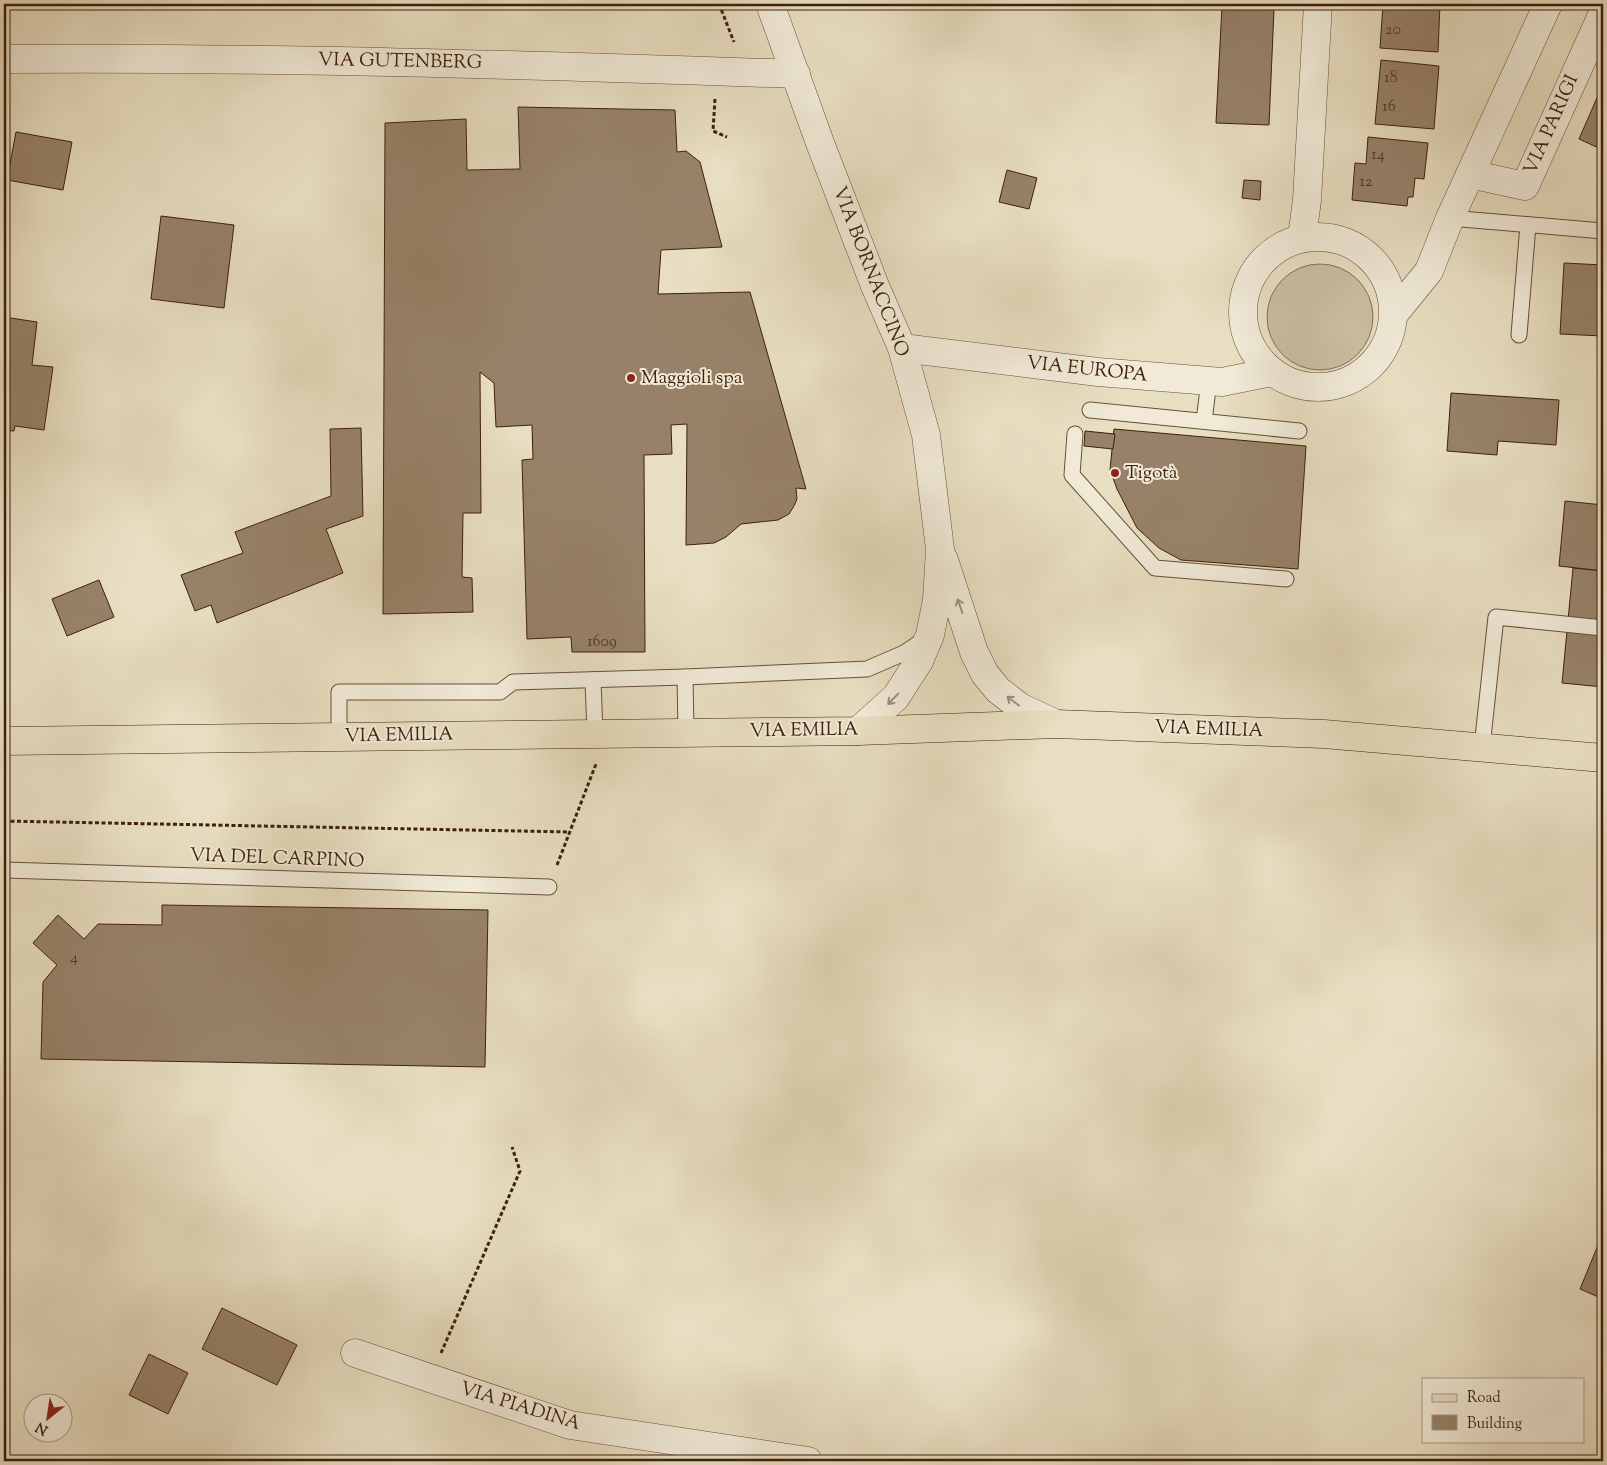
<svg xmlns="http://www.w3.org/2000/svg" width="1607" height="1465" viewBox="0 0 1607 1465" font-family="'Sorts Mill Goudy',serif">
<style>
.green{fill:#cbbea2;stroke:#856e56}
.building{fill:#978269;stroke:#3f1f0a}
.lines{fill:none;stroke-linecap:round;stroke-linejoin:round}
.service-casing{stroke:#694f38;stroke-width:17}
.minor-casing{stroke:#694f38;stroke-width:29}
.tertiary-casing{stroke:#694f38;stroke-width:29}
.primary-casing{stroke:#3f1f0a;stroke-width:29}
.path{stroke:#3f1f0a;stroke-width:3;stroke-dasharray:4 2.5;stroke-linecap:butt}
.service{stroke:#f0ead7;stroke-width:15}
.minor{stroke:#f0ead7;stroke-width:28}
.tertiary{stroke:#f0ead7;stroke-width:28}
.primary{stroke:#e8dec1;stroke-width:28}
.oneway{stroke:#a08f7b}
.poi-dot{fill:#8f2418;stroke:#f0ead7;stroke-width:2}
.labels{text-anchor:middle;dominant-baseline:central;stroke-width:4;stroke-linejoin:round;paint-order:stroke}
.number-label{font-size:16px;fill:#553822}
.street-label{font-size:19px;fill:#3f1f0a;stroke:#f0ead7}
.poi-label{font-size:19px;fill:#3f1f0a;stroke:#f0ead7;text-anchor:start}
</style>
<rect width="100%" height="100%" fill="#e8dec1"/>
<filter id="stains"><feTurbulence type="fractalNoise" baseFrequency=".004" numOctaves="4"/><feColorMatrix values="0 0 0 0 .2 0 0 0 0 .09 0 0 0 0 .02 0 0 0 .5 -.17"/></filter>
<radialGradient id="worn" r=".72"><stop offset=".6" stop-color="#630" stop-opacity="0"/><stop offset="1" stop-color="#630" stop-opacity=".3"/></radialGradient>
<circle class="green" cx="1320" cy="317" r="53"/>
<g class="building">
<polygon points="1383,4 1440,4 1438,52 1380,48"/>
<polygon points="1222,6 1274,9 1269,125 1216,123"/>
<polygon points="1381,60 1439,66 1434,129 1375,124"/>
<polygon points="1600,91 1603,93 1603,150 1579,139"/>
<polygon points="518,107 675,110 677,152 686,151 700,162 722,247 661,250 658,294 750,292 806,489 796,488 797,499 794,506 789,514 778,520 741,524 726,537 714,543 686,545 687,424 671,425 672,454 644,455 645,652 572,652 571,637 527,639 522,460 533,459 532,425 496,427 494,383 480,372 481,513 463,513 462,577 472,578 473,612 383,614 385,123 466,119 467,170 520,169"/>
<polygon points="16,132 72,142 63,190 7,180"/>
<polygon points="1368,137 1428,143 1424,179 1415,178 1413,197 1408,197 1407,206 1352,200 1355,163 1366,164"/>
<polygon points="1007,170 1037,178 1029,209 999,202"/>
<polygon points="1244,180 1261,181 1260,200 1242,198"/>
<polygon points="161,216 234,225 224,308 151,299"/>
<polygon points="1564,263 1603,265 1603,336 1560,334"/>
<polygon points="4,317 37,322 32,365 53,367 44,430 15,426 14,431 4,430"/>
<polygon points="1451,393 1559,400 1556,445 1498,441 1497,455 1447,451"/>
<polygon points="361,428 363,516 326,529 343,573 217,623 211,605 195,611 181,575 243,553 235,532 331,496 330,429"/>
<polygon points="1114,429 1306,446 1298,569 1181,560 1159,548 1137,528 1117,489 1110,470"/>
<polygon points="1085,431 1115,434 1113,449 1084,446"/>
<polygon points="1565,501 1603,505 1603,571 1559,566"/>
<polygon points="1573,568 1603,571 1603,687 1562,683"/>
<polygon points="99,580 114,617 67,636 52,599"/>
<polygon points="162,905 488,910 485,1067 41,1059 43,982 57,965 33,943 58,915 84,939 98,924 162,925"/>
<polygon points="1603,1233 1603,1299 1580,1289"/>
<polygon points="222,1308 297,1345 277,1385 202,1349"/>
<polygon points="149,1354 188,1373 168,1414 129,1395"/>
</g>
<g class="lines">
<defs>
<g id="service">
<polyline points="1450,218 1603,231"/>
<polyline points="1519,335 1528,225"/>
<polyline points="1090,410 1299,431"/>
<polyline points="1204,421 1209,381"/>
<polyline points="1075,434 1072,475 1155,568 1286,579"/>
<polyline points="685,677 867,669 904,653 925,639"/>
<polyline points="593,680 595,734"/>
<polyline points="339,737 339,692 500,692 513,682 685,677 686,733"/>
<polyline points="1482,747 1496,617 1603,628"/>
<polyline points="4,870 549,887"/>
</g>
<g id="minor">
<path d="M4 59C268 57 532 65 796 74"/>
<polyline points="1470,174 1525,186 1603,13"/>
<circle cx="1318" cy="312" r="75"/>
<polyline points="1302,238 1307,200 1318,4"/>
<polyline points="1394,314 1429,271 1450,218 1548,4"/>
<polyline points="902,348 1098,372 1222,382 1272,372"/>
<polyline points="355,1353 570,1425 808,1461"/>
</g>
<g id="tertiary">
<polyline points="770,4 820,143 875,286 902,348 926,435 940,549 937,600 930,635 919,661 896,697 858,731"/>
<polyline points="944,560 974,652 985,674 998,690 1020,707 1056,724"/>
</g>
<polyline id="primary" points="4,741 858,731 1056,724 1324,734 1603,758"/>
</defs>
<use href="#service" class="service-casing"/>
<use href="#minor" class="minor-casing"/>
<use href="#tertiary" class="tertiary-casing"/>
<use href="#primary" class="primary-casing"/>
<g class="path">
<polyline points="325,4 339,4"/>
<polyline points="719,4 734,42"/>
<polyline points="715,99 713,131 727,137"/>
<polyline points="4,821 570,832"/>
<polyline points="557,865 596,764"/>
<polyline points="441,1353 520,1171 512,1147"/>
</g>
<use href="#service" class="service"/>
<use href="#minor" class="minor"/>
<use href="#tertiary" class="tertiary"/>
<use href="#primary" class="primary"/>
</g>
<defs><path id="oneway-shaft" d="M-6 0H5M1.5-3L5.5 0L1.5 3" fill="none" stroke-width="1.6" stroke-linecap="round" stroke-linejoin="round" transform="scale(1.25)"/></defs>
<g class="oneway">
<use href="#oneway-shaft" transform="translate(960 606) rotate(-109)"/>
<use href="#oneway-shaft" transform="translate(893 699) rotate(134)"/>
<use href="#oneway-shaft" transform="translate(1013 701) rotate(-143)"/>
</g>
<g class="poi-dot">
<circle cx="631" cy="378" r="5"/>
<circle cx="1115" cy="473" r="5"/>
</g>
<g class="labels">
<g class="number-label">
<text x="1393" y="30">20</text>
<text x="1391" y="78">18</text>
<text x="1389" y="107">16</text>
<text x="1378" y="155">14</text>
<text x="1366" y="182">12</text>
<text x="602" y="642">1609</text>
<text x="74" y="958">4</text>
</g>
<g class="street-label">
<text transform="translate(400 62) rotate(1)">VIA GUTENBERG</text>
<text transform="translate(1552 125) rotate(-66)">VIA PARIGI</text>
<text transform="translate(870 272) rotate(69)">VIA BORNACCINO</text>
<text transform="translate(1087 370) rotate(6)">VIA EUROPA</text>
<text transform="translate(1209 730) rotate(2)">VIA EMILIA</text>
<text transform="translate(804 731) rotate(-1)">VIA EMILIA</text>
<text transform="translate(399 736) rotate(-1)">VIA EMILIA</text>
<text transform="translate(277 859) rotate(2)">VIA DEL CARPINO</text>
<text transform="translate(520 1407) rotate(17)">VIA PIADINA</text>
</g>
<g class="poi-label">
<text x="641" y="378">Maggioli spa</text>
<text x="1125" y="473">Tigotà</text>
</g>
</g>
<rect width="1607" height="1465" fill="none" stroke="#e8dec1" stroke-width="20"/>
<rect x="5" y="5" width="1597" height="1455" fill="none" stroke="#3f1f0a" stroke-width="2.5"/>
<rect x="10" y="10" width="1587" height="1445" fill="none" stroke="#3f1f0a"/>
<rect x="1422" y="1378" width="162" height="65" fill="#f0ead7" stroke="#a99985"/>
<rect x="1432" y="1394" width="25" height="8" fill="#e8dec1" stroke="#a99985"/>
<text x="1467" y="1402" font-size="15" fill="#3f1f0a">Road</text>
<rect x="1432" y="1415" width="25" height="15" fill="#978269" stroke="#a99985"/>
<text x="1467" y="1428" font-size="15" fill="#3f1f0a">Building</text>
<g transform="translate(48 1418) rotate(210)"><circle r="24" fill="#f0ead7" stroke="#a99985"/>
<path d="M0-4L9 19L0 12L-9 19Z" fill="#8f2418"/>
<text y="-8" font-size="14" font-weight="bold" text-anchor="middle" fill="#3f1f0a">N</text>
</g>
<rect width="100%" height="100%" filter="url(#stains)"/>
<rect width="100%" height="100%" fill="url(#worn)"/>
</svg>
